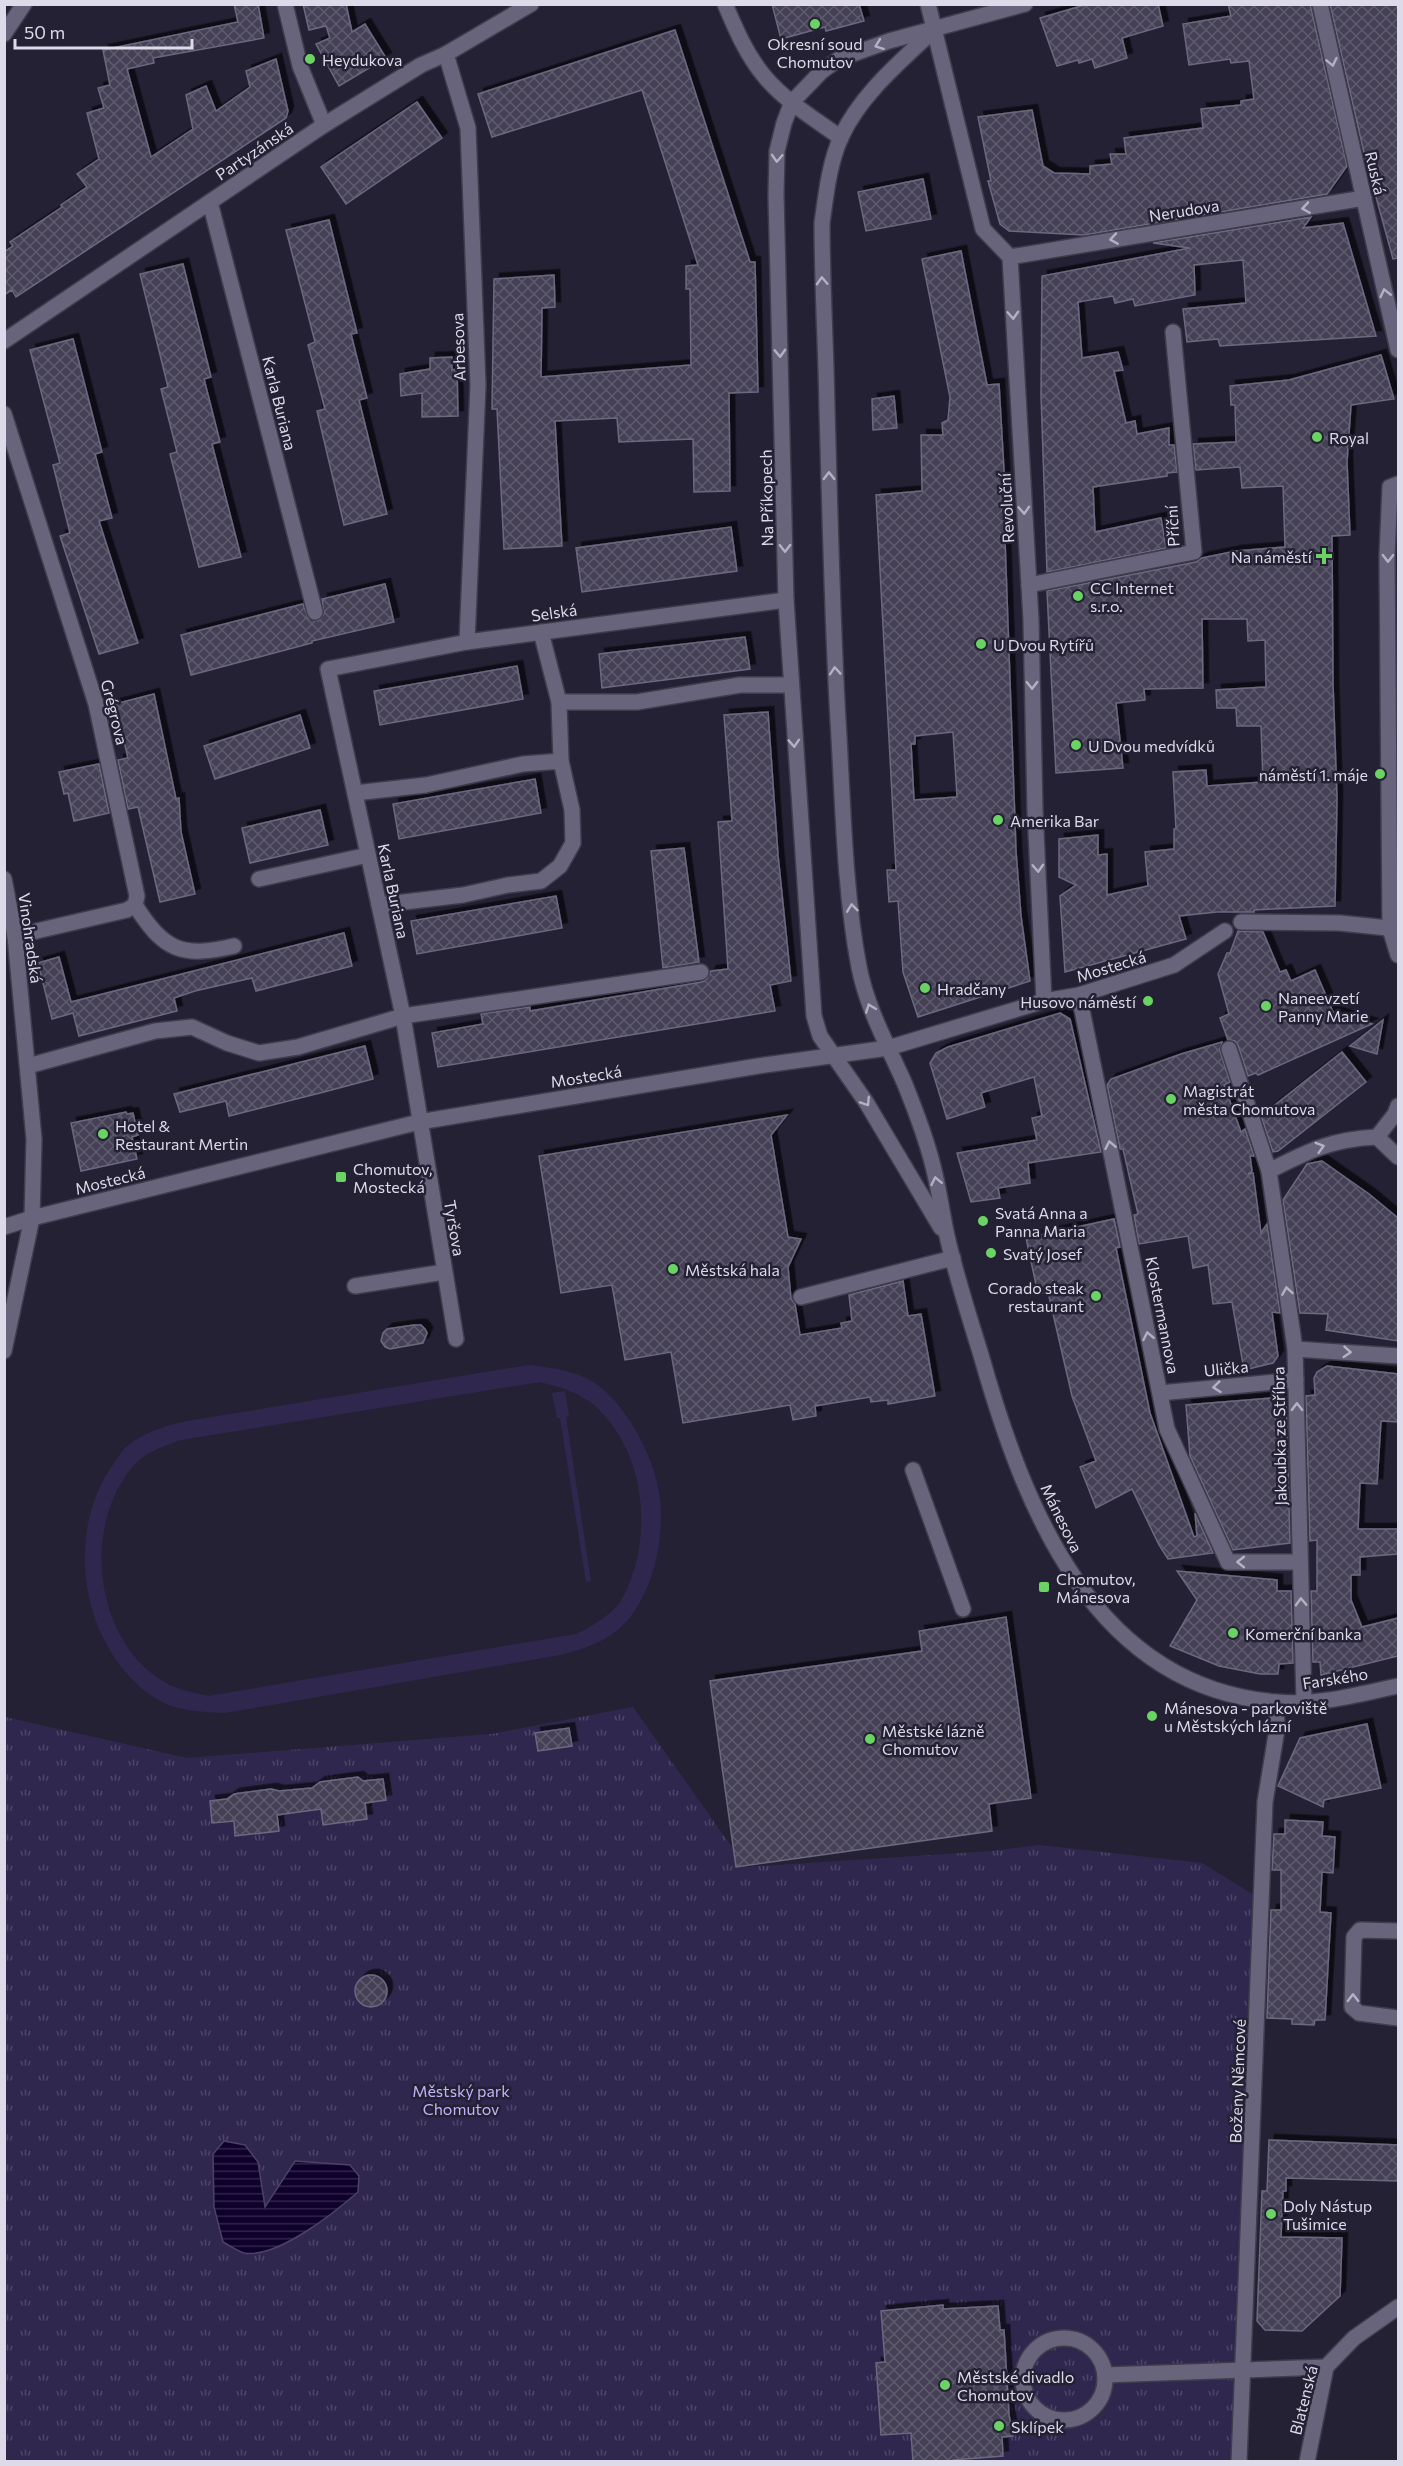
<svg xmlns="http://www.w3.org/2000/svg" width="1403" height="2466" viewBox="0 0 1403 2466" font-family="Commissioner,sans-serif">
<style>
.park{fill:url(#park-tufts)}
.garden{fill:#30274f;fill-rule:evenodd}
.water{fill:url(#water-rules);stroke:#4c4264;stroke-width:1.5}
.building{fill:url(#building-cross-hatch);stroke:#6c6880;stroke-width:1.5;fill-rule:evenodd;filter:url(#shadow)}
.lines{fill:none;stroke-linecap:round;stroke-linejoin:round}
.minor-casing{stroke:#403c4c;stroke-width:18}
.minor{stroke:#68647b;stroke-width:15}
.oneway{stroke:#b4b1c2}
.poi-dot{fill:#6bd363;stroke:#242134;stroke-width:2}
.labels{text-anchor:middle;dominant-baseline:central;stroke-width:5;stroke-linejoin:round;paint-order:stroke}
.poi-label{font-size:16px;fill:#dddbe9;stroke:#242134;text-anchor:start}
.street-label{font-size:16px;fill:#dddbe9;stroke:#242134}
.park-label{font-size:16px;fill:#c0b3f9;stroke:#242134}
</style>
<defs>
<pattern id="park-tufts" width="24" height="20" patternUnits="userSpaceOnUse" patternTransform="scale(1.5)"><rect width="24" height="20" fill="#30274f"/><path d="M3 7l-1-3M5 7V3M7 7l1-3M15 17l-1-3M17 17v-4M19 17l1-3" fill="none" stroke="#4e4668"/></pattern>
<pattern id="water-rules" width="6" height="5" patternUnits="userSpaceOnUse" patternTransform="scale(1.5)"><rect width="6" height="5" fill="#0e002b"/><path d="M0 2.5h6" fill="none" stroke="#31254a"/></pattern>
<pattern id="building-cross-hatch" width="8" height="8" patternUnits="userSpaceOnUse" patternTransform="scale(1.5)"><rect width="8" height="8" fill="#444156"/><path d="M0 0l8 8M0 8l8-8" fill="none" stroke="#5f5c6e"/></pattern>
<filter id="shadow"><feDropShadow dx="5.5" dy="-5.5" stdDeviation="0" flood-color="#0009"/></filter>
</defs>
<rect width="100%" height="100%" fill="#242134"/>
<polygon class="park" points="633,1707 746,1867 992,1851 1039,1845 1202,1863 1262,1900 1239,2461 5,2462 5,1717 187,1758 491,1734"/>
<g class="garden">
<path d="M529 1365C556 1368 585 1372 605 1391 634 1419 655 1460 660 1499 665 1544 650 1609 611 1635 595 1646 578 1650 560 1655L225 1713C201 1712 175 1711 155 1698 82 1650 63 1536 112 1466 116 1461 120 1453 125 1448 143 1432 165 1426 187 1421ZM540 1382C559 1387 579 1392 594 1405 639 1445 650 1512 635 1567 631 1579 626 1595 618 1605 606 1618 592 1626 576 1634L208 1696C190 1692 174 1689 158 1678 93 1633 83 1523 134 1465 145 1452 165 1446 181 1440Z"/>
<polygon points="565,1391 569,1416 566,1417 591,1581 586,1582 560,1418 557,1418 552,1393"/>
</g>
<path class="water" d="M224 2141 245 2145 258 2162 265 2207 295 2161 350 2165 359 2176 358 2192C335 2212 277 2259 244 2253 237 2251 229 2245 223 2242L214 2207 213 2154Z"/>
<g class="building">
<polygon points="234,4 258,4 264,38 153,58 154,63 127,69 151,157 193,129 186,95 206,86 216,111 250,87 246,71 276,59 288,111 286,118 16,297 12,290 4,295 4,252 13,246 10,242 62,207 61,205 87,187 77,174 99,159 87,113 104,108 98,88 110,85 103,50 238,22"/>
<polygon points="303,4 346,4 352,32 365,24 386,58 339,86 316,44 330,38 326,26 309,30"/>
<polygon points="772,4 859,4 864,21 826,31 825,27 781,39"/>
<polygon points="1088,4 1158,4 1163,26 1122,38 1127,58 1095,68 1092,59 1079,63 1078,60 1057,66 1040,18"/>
<polygon points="1228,4 1310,4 1347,166 1327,194 1084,235 1009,231 1000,224 988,181 991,181 978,117 1032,110 1043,166 1054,173 1090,174 1090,166 1112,164 1110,154 1126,154 1124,138 1203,128 1201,109 1241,105 1241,101 1254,99 1249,61 1231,63 1230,59 1189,65 1183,24 1231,16"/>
<polygon points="1330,4 1398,4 1398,258 1393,259 1365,157"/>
<polygon points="675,30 750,262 755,262 758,392 729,393 730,491 694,492 693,439 619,442 617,418 555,421 562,546 504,549 497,409 492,409 494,279 554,275 555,307 542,308 541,377 691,365 690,289 686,289 686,266 698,265 642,90 492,137 478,94"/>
<polygon points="417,102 442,138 346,204 321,167"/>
<polygon points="923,179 931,219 866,231 858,192"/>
<polygon points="1311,217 1303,228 1343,223 1376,336 1220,346 1218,339 1187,342 1183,309 1246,303 1243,260 1194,265 1195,295 1135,306 1133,299 1115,303 1113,296 1078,302 1082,358 1118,352 1123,370 1114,371 1126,423 1135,421 1137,434 1169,428 1169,445 1174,445 1177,472 1167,473 1167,476 1093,487 1095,532 1161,518 1166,548 1047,572 1041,395 1042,276 1190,248 1153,243"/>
<polygon points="329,220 357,333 351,334 367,398 359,400 387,514 344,525 317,411 325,409 308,345 315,342 286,230"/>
<path d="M961 251 987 385 999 384 1008 540H1005L1016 851 1021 916 1030 981 918 1017 903 972 898 901 889 902 887 870H896L876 495 922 491 921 435H943L942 423 948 420 950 397 922 259ZM953 732 957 797 914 800 911 744H915V736Z"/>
<polygon points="183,264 211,377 204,379 220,442 212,444 241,557 199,567 170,454 177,452 161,389 168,387 140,274"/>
<polygon points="73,339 102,452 95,454 112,518 99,521 138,643 99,654 60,536 70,533 53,465 60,463 30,350"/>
<polygon points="1381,355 1394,399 1351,405 1347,462 1350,535 1332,536 1333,684 1337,798 1335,906 1254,910 1254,912 1217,912 1179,916 1186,939 1065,972 1060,896 1076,885 1059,877 1059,839 1098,835 1098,855 1107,854 1107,895 1148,886 1145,852 1174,849 1174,829 1176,829 1173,772 1206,770 1207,786 1263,782 1261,726 1237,726 1236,708 1217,708 1216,690 1266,687 1265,640 1248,641 1247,619 1202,619 1203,688 1144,689 1145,700 1116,703 1123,768 1056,773 1047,591 1196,562 1202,558 1236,551 1285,547 1283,486 1242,488 1240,467 1196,470 1193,444 1236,442 1235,405 1231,405 1230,386 1289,380"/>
<polygon points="452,357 452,370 457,369 458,416 422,417 422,393 401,396 400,374 430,369 430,358"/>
<polygon points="894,396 897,428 873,430 872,399"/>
<polygon points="731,527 737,571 582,592 576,548"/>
<polygon points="385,584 394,622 312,641 312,643 191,675 181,635 303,604 308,618 318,621 324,614 322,599"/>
<polygon points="745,637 750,669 602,688 599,654"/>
<polygon points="517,666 523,699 380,725 374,691"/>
<polygon points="154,694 176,799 179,798 181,832 195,894 160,902 138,807 128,809 118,760 128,758 115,704"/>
<polygon points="768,712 778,855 791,981 770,985 775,1011 438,1067 432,1033 483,1024 481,1014 530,1007 530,1011 702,982 707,979 711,971 728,969 718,822 732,821 724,715"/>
<polygon points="300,715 310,748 215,779 204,746"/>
<polygon points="99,764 109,813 74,821 68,793 64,794 59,772"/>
<polygon points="535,779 541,813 399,839 393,804"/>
<polygon points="320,810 328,845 250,863 242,828"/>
<polygon points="684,848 699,962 663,968 651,851"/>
<polygon points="556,896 562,928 417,954 411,921"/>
<polygon points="1238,931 1263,932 1280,972 1286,970 1291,981 1315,970 1333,1012 1372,1024 1258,1075 1256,1073 1248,1076 1238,1045 1235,1041 1228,1040 1220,1018 1229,1014 1218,974 1227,953 1230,953"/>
<polygon points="344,933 352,966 256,991 252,978 195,991 174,998 177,1011 79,1036 73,1013 52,1019 38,963 59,957 71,1002"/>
<polygon points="1060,1013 1070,1019 1101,1152 1028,1163 1030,1183 998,1188 1000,1198 971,1202 957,1153 1037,1140 1032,1118 1042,1116 1034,1077 981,1093 985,1107 947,1119 930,1063 936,1053 948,1047"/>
<polygon points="1383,1020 1377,1054 1350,1046"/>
<polygon points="1222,1042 1220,1051 1230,1082 1224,1085 1241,1132 1245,1129 1254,1156 1250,1156 1252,1171 1248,1174 1253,1173 1261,1233 1267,1224 1280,1313 1272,1312 1278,1356 1273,1363 1244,1370 1232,1302 1213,1304 1208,1265 1193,1268 1188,1236 1139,1244 1134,1215 1138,1214 1123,1149 1120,1149 1107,1085 1111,1079 1181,1054"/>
<polygon points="365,1046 373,1079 324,1092 229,1116 226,1101 180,1112 174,1094"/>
<polygon points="1342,1052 1366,1082 1278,1151 1273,1152 1261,1116"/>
<polygon points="126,1112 127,1114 133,1113 138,1135 132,1137 137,1159 81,1171 71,1123"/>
<polygon points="787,1115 771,1135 788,1237 801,1239 788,1267 791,1299 795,1304 800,1335 842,1328 841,1323 852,1321 849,1295 903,1281 908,1316 921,1314 935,1396 888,1404 888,1400 871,1402 870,1397 815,1406 816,1416 793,1420 790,1405 683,1423 671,1352 625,1360 612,1285 561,1293 539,1156"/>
<polygon points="1322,1161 1369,1194 1398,1218 1398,1341 1326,1330 1328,1314 1300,1313 1283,1200 1307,1164"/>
<polygon points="1114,1219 1120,1247 1116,1248 1150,1413 1194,1537 1197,1536 1195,1513 1213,1553 1168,1559 1159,1545 1132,1489 1096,1508 1080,1467 1096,1461 1072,1396 1048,1292 1038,1294 1026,1238"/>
<polygon points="414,1325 421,1325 425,1329 427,1333 423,1343 390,1349 385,1347 381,1341 383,1333 387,1329"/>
<polygon points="1327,1366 1398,1374 1398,1422 1381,1421 1377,1484 1360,1483 1358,1529 1398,1529 1398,1554 1360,1557 1360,1575 1351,1575 1351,1600 1362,1627 1398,1618 1398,1656 1321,1675 1320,1662 1313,1662 1311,1591 1317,1591 1317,1540 1310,1541 1306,1396 1315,1395 1314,1378 1317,1372"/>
<polygon points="1286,1397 1290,1543 1233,1550 1190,1456 1186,1405"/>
<polygon points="1177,1571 1277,1580 1277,1591 1291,1591 1293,1663 1279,1664 1278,1674 1260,1674 1219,1666 1170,1646 1197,1600"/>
<polygon points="1006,1617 1031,1798 989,1804 992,1831 736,1867 710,1681 922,1651 919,1631"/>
<polygon points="1367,1724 1381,1788 1324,1800 1323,1807 1278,1786 1300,1738"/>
<polygon points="569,1728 572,1746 538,1751 535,1733"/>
<polygon points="358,1777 363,1781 383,1779 386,1800 365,1803 367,1819 323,1825 321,1809 277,1815 279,1831 235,1836 234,1821 212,1823 210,1801 227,1799 234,1794 271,1789 279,1791 312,1788 320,1782"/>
<polygon points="1285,1820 1323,1822 1322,1836 1335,1837 1333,1873 1322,1872 1320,1912 1331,1913 1325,2020 1315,2020 1314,2025 1292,2024 1292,2019 1267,2018 1271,1910 1281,1910 1281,1870 1272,1870 1274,1834 1285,1834"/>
<circle cx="371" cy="1991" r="16"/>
<polygon points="1269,2140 1398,2145 1398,2181 1286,2178 1286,2191 1283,2191 1281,2237 1342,2238 1340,2296 1302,2331 1265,2330 1257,2321 1262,2191 1267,2191"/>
<polygon points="943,2305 943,2309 998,2306 1000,2330 1004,2330 1009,2415 1013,2436 1002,2437 1003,2456 953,2460 953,2462 913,2462 911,2433 881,2435 876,2363 885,2362 881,2311"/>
</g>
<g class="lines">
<defs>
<g id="minor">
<polyline points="285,4 300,66 324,125"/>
<path d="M725 4C736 30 747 56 765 77 786 102 815 119 841 138"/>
<polyline points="928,4 983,229 1010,257 1031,620 1035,810 1044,1001"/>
<polyline points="1320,4 1398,350"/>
<path d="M935 29C901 61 861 94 841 137 829 164 826 195 822 223 822 285 826 347 827 409 830 513 832 616 838 720 843 800 844 889 859 967 867 1008 887 1044 904 1082 915 1109 926 1138 933 1166 939 1189 942 1213 947 1236 956 1276 969 1316 981 1355 1024 1507 1093 1687 1276 1702 1317 1706 1359 1694 1398 1686"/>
<polyline points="4,34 24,4"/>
<polyline points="446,54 468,128 478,385 467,642"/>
<polyline points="210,202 315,612"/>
<polyline points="1010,257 1364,198"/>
<polyline points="4,341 324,125 421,65 446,54 531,4"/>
<polyline points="4,414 96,704 137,896 135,905 127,910 15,936"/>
<polyline points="1398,484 1390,487 1387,556 1390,929 1398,955"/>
<polyline points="1029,585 1194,552 1173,332"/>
<polyline points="541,632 559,702 561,761"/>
<polyline points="559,702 637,702 740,685 790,685"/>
<polyline points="355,793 426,785 523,764 561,761 572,810 573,843 560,866 541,881 508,885 463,895 379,905"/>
<polyline points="4,879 15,936 34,1139 32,1218 4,1351"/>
<polyline points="259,879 368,855"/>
<path d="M135 905C164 951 182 958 234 946"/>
<polyline points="1241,922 1340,923 1398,929"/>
<polyline points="1079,995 1167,1429 1228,1562 1299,1562"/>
<polyline points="1229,1049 1269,1171 1295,1349 1304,1702"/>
<polyline points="28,1066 155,1031 192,1027 227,1043 259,1053 298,1047 403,1016 701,972"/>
<polyline points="1377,1137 1395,1114 1398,1106"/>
<polyline points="1377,1137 1398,1157"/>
<path d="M1269 1171C1308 1151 1332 1139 1377 1137"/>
<polyline points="4,1227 32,1218 419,1122 758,1066 888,1048 1044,1001 1079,995 1174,965 1225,931"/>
<polyline points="941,1228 866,1102 820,1036 814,1016 786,600 776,195 777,151 784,123 792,102 822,71 839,59 889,41 1025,4"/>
<polyline points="355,1286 444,1272"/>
<polyline points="801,1297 953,1258"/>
<polyline points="456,1339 403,1016 328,669 467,642 786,600"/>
<polyline points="1295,1349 1398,1356"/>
<polyline points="1160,1393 1296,1380"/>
<polyline points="913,1470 963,1609"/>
<polyline points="1398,1931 1360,1930 1354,1937 1352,2007 1359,2013 1398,2018"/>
<circle cx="1064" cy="2379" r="41"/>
<polyline points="1105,2375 1326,2367"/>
<polyline points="1239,2462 1265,1802 1277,1729 1276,1702"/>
<polyline points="1307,2462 1326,2367 1354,2338 1398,2307"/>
</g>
</defs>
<use href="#minor" class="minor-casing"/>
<use href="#minor" class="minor"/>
</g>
<defs><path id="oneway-chevron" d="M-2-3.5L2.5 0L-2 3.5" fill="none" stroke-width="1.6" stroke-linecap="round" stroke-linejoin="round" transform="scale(1.5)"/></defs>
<g class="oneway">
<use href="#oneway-chevron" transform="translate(879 45) rotate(160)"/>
<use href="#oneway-chevron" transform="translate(1332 62) rotate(78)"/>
<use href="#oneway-chevron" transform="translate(777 158) rotate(93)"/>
<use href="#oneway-chevron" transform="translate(1306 208) rotate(171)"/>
<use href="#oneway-chevron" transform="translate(1114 239) rotate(171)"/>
<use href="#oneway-chevron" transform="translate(822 281) rotate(-92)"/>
<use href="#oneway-chevron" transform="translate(1385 293) rotate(-103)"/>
<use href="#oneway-chevron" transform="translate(1013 315) rotate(87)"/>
<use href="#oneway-chevron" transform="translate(780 353) rotate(88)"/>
<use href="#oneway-chevron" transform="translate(829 476) rotate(-91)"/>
<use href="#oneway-chevron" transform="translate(1024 510) rotate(87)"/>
<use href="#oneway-chevron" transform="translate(785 548) rotate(89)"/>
<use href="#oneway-chevron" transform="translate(1388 558) rotate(91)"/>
<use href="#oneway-chevron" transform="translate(835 671) rotate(-94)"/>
<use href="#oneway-chevron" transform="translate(1032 685) rotate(89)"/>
<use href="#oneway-chevron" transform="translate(794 743) rotate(86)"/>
<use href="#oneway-chevron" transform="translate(1038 868) rotate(87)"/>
<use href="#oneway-chevron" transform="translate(852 908) rotate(-97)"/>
<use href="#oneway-chevron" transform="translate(870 1008) rotate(-111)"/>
<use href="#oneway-chevron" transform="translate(866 1102) rotate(57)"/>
<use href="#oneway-chevron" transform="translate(1110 1145) rotate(-101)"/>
<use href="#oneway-chevron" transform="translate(1320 1147) rotate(-16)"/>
<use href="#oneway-chevron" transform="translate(936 1181) rotate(-101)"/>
<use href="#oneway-chevron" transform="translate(1287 1291) rotate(-99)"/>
<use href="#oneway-chevron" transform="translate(1148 1336) rotate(-101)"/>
<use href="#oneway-chevron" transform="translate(1347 1352) rotate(4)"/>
<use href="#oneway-chevron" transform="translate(1217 1387) rotate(174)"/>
<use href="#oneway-chevron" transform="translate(1297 1407) rotate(-91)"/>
<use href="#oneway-chevron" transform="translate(1241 1562) rotate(-180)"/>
<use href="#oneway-chevron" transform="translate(1301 1602) rotate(-92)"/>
<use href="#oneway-chevron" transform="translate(1353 1998) rotate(-91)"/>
</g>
<g class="poi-dot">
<circle cx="815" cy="24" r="6"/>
<circle cx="310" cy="59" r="6"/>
<circle cx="1317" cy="437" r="6"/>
<path d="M1321 547h6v6h6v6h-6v6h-6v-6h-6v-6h6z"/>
<circle cx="1078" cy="596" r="6"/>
<circle cx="981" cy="644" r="6"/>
<circle cx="1076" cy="745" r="6"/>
<circle cx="1380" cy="774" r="6"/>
<circle cx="998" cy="820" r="6"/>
<circle cx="925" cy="988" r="6"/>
<circle cx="1148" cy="1001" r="6"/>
<circle cx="1266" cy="1006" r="6"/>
<circle cx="1171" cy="1099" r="6"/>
<circle cx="103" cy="1134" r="6"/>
<rect x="335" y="1171" width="12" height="12" rx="3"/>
<circle cx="983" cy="1221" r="6"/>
<circle cx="991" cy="1253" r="6"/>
<circle cx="673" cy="1269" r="6"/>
<circle cx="1096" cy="1296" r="6"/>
<rect x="1038" y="1581" width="12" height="12" rx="3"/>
<circle cx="1233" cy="1633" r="6"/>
<circle cx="1152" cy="1716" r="6"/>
<circle cx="870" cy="1739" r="6"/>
<circle cx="1271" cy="2214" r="6"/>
<circle cx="945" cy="2385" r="6"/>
<circle cx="999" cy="2426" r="6"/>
</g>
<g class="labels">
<g class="poi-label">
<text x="815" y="43" text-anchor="middle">Okresní soud<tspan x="815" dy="18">Chomutov</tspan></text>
<text x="322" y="59">Heydukova</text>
<text x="1329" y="437">Royal</text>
<text x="1312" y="556" text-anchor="end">Na náměstí</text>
<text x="1090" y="587">CC Internet<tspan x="1090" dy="18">s.r.o.</tspan></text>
<text x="993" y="644">U Dvou Rytířů</text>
<text x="1088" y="745">U Dvou medvídků</text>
<text x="1368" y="774" text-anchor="end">náměstí 1. máje</text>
<text x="1010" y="820">Amerika Bar</text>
<text x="937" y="988">Hradčany</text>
<text x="1278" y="997">Naneevzetí<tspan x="1278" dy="18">Panny Marie</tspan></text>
<text x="1136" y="1001" text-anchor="end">Husovo náměstí</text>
<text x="1183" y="1090">Magistrát<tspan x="1183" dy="18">města Chomutova</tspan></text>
<text x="115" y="1125">Hotel &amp;<tspan x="115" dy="18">Restaurant Mertin</tspan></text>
<text x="353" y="1168">Chomutov,<tspan x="353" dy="18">Mostecká</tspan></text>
<text x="995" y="1212">Svatá Anna a<tspan x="995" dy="18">Panna Maria</tspan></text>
<text x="1003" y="1253">Svatý Josef</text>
<text x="685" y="1269">Městská hala</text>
<text x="1084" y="1287" text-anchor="end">Corado steak<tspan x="1084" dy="18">restaurant</tspan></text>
<text x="1056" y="1578">Chomutov,<tspan x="1056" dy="18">Mánesova</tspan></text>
<text x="1245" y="1633">Komerční banka</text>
<text x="1164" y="1707">Mánesova - parkoviště<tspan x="1164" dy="18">u Městských lázní</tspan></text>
<text x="882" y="1730">Městské lázně<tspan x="882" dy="18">Chomutov</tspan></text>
<text x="1283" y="2205">Doly Nástup<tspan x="1283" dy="18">Tušimice</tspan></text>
<text x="957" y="2376">Městské divadlo<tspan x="957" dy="18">Chomutov</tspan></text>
<text x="1011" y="2426">Sklípek</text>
</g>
<g class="street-label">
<text transform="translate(254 151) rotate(-34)">Partyzánská</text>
<text transform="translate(1376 173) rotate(77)">Ruská</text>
<text transform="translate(1184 210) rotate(-9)">Nerudova</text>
<text transform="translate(458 347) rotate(-92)">Arbesova</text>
<text transform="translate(280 403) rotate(76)">Karla Buriana</text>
<text transform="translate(766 498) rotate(-91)">Na Příkopech</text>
<text transform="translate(1006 508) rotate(-93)">Revoluční</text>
<text transform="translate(1172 526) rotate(-93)">Příční</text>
<text transform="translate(554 612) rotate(-8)">Selská</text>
<text transform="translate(115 712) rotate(76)">Grégrova</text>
<text transform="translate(394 891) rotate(78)">Karla Buriana</text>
<text transform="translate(31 938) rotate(82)">Vinohradská</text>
<text transform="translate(1111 966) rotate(-17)">Mostecká</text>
<text transform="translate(586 1076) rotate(-9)">Mostecká</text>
<text transform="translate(110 1180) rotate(-14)">Mostecká</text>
<text transform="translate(455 1228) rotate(80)">Tyršova</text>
<text transform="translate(1163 1315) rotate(79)">Klostermannova</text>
<text transform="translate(1226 1368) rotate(-6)">Ulička</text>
<text transform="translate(1279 1436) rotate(-91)">Jakoubka ze Stříbra</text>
<text transform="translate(1062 1518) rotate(64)">Mánesova</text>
<text transform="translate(1335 1678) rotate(-9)">Farského</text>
<text transform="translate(1237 2081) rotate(-88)">Boženy Němcové</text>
<text transform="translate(1303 2400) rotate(-76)">Blatenská</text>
</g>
<g class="park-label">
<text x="461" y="2090">Městský park<tspan x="461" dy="18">Chomutov</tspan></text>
</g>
</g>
<rect width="1403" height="2466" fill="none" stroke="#dddbe9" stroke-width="12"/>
<path d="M15 39v9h177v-9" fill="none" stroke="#dddbe9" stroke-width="3"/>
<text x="24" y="39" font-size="18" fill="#dddbe9" stroke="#242134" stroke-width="4.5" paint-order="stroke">50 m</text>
</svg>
